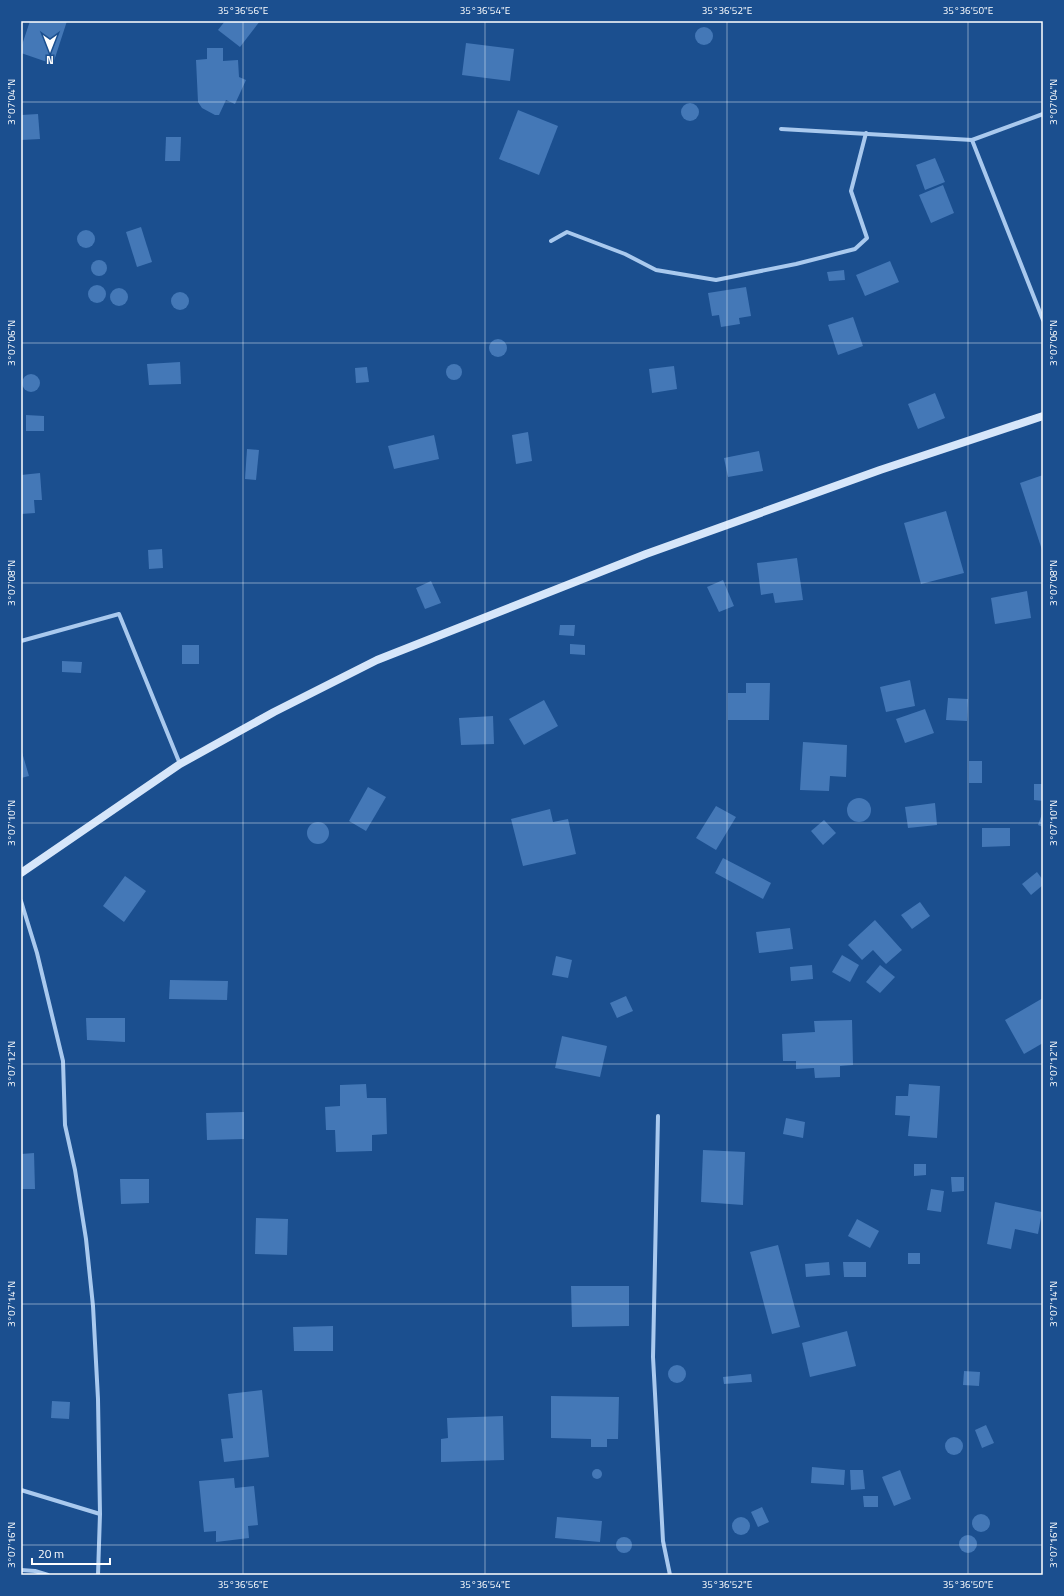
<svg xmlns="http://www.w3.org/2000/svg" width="1064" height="1596" viewBox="0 0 1064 1596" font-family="'Titillium Web',sans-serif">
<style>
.building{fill:#4478b7}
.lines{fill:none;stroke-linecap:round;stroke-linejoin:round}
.street{stroke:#a9c9ee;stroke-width:4}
.secondary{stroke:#d6e6fa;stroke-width:8}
.ticks{fill:none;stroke:#fff;stroke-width:1;stroke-opacity:0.45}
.neatline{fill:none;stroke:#fff;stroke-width:1.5}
.ticks-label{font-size:10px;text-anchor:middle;fill:#fff}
</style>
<rect width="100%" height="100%" fill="#1b4f8f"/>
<g class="building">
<polygon points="30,21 67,21 53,64 21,53 21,48"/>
<polygon points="225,21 260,21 240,47 218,30"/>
<circle cx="704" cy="36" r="9"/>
<polygon points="466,43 514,49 510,81 462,75"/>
<polygon points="207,48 223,48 223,61 238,60 239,77 246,80 235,104 226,100 219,115 215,115 202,108 198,102 196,60 207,59"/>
<circle cx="690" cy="112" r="9"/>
<polygon points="518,110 558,126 539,175 499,159"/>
<polygon points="38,114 40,139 21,140 21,115"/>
<polygon points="166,137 181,137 180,161 165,161"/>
<polygon points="935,158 945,182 925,190 916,165"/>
<polygon points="943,185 954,213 931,223 919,195"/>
<polygon points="141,227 152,262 137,267 126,232"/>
<circle cx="86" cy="239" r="9"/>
<circle cx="99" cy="268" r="8"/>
<polygon points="890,261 899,282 865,296 856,275"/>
<polygon points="844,270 845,280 829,281 827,272"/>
<circle cx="97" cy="294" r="9"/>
<polygon points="746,287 751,316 739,318 740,324 721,327 719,315 712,316 708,293"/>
<circle cx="119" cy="297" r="9"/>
<circle cx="180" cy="301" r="9"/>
<polygon points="853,317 863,346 838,355 828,325"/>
<circle cx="498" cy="348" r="9"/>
<polygon points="180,362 181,384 149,385 147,364"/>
<circle cx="454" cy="372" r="8"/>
<polygon points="674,366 677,389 652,393 649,369"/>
<polygon points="367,367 369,382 356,383 355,368"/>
<circle cx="31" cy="383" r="9"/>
<polygon points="935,393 945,418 918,429 908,404"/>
<polygon points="26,415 44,416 44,431 26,431"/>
<polygon points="528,432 532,461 516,464 512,435"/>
<polygon points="434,435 439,459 394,469 388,446"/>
<polygon points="247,449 259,450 256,480 245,479"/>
<polygon points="759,451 763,471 728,477 724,458"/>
<polygon points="40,473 42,500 34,500 35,513 21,514 21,475"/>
<polygon points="1043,475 1043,553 1020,483"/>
<polygon points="946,511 964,573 921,584 904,523"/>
<polygon points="162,549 163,568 149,569 148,550"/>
<polygon points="797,558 803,600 775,603 773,593 761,595 757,563"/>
<polygon points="723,580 734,606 719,612 707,587"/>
<polygon points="431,581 441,603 425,609 416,588"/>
<polygon points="1027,591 1031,618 995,624 991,598"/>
<polygon points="560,625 575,625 574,636 559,635"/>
<polygon points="570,644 585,645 585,655 570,654"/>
<rect x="182" y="645" width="17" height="19"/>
<polygon points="62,661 82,662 81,673 62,672"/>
<polygon points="910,680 915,706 886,712 880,687"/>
<polygon points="746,683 770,683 769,720 728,720 728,693 746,693"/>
<polygon points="948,698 968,699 967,721 946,720"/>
<polygon points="544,700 558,726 524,745 509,719"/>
<polygon points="925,709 934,733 905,743 896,719"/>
<polygon points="493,716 494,744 461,745 459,718"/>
<polygon points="803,742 847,745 846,777 830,776 829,791 800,790"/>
<polygon points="21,749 29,776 21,778"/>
<rect x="969" y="761" width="13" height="22"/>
<polygon points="1034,784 1043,784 1043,801 1034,800"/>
<polygon points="368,787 386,797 366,831 349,821"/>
<circle cx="859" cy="810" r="12"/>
<polygon points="935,803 937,825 908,828 905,807"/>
<polygon points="716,806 736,817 716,850 696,838"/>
<polygon points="550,809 553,822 568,819 576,854 523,866 511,819"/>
<polygon points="1043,811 1043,827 1038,825"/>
<polygon points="824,820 836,833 823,845 811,831"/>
<circle cx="318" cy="833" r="11"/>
<polygon points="982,828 1010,828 1010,846 982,847"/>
<polygon points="723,858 771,883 763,899 715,873"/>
<polygon points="1037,872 1043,880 1043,885 1031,895 1022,884"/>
<polygon points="125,876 146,891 124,922 103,906"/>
<polygon points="920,902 930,916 912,929 901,915"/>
<polygon points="875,920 902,950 886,964 873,950 862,960 848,945"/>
<polygon points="790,928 793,949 759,953 756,932"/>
<polygon points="842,955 859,965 850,982 832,972"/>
<polygon points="556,956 572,960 568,978 552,975"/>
<polygon points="812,965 813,979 791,981 790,967"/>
<polygon points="880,965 895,977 880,993 866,982"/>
<polygon points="170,980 228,981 227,1000 169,999"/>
<polygon points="626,996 633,1011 617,1018 610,1003"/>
<polygon points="1043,998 1043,1043 1024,1054 1005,1020"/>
<polygon points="86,1018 125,1018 125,1042 87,1040"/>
<polygon points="852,1020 853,1065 840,1066 840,1077 815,1078 814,1068 796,1069 796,1061 783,1061 782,1034 815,1032 814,1021"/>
<polygon points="562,1036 607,1046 600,1077 555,1068"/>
<polygon points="366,1084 367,1098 386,1098 387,1134 372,1135 372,1151 336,1152 335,1130 326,1130 325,1107 340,1106 340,1085"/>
<polygon points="909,1084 940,1086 937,1138 908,1136 910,1116 895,1115 896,1096 908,1096"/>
<polygon points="244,1112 244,1139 207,1140 206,1113"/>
<polygon points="786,1118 805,1122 803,1138 783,1134"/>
<polygon points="703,1150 745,1152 743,1205 701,1202"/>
<polygon points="34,1153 35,1189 21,1189 21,1154"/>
<polygon points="914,1164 926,1164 926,1175 914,1176"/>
<polygon points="951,1177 964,1177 964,1191 952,1192"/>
<polygon points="120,1179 149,1179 149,1203 121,1204"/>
<polygon points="931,1189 944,1191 941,1212 927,1210"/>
<polygon points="995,1202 1042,1212 1038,1234 1015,1229 1011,1249 987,1244"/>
<polygon points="256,1218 288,1219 287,1255 255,1254"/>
<polygon points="857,1219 879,1231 870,1248 848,1236"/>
<polygon points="778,1245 800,1327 772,1334 750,1252"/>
<rect x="908" y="1253" width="12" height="11"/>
<polygon points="829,1262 830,1275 806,1277 805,1264"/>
<polygon points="843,1262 866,1262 866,1277 844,1277"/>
<polygon points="571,1286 629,1286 629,1326 572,1327"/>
<polygon points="333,1326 333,1351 294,1351 293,1327"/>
<polygon points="847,1331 856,1366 810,1377 802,1343"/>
<circle cx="677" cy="1374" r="9"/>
<polygon points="964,1371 980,1372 979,1386 963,1385"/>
<polygon points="751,1374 752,1382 724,1384 723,1377"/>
<polygon points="262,1390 269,1457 224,1462 221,1439 233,1438 228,1394"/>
<polygon points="551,1396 619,1397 618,1439 607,1439 607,1447 591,1447 591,1439 551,1438"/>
<polygon points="52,1401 70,1402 69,1419 51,1418"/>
<polygon points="503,1416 504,1460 441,1462 441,1439 448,1438 447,1418"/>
<polygon points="986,1425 994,1443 982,1448 975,1430"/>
<circle cx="954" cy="1446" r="9"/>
<polygon points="812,1467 845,1470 844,1485 811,1483"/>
<circle cx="597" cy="1474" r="5"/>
<polygon points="850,1470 863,1470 865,1489 851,1490"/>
<polygon points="900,1470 911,1499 894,1506 882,1477"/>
<polygon points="234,1478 235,1488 254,1486 258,1525 248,1526 249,1538 216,1542 216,1531 204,1532 199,1481"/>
<polygon points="863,1496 878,1496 878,1507 864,1507"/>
<polygon points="762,1507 769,1522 758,1527 751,1512"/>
<circle cx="981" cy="1523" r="9"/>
<circle cx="741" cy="1526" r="9"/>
<polygon points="557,1517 602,1521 600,1542 555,1538"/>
<circle cx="968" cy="1544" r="9"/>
<circle cx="624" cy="1545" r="8"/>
</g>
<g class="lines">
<g class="street">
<polyline points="781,129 972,140 1043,114"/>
<polyline points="972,140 1043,320"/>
<polyline points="551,241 567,232 625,254 656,270 716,280 796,264 855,249 867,238 851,191 866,133"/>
<polyline points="21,641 119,614 180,764"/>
<polyline points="21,901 37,953 63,1061 65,1125 75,1170 86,1239 93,1306 98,1399 100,1514 98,1575"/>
<polyline points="658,1116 653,1357 663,1541 670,1575"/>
<polyline points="21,1490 100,1514"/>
<polyline points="21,1570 35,1571 48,1575"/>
</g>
<polyline class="secondary" points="21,873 180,764 274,712 377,660 646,554 880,470 1043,416"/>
</g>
<path class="ticks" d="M243 21V1575M485 21V1575M727 21V1575M968 21V1575M21 102H1043M21 343H1043M21 583H1043M21 823H1043M21 1064H1043M21 1304H1043M21 1545H1043"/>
<rect width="1064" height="1596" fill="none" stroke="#1b4f8f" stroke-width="44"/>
<g transform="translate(50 50) rotate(180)" stroke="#1b4f8f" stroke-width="3" paint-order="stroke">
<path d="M0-3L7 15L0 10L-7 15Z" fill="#ffffff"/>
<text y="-6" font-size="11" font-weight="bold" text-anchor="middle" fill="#ffffff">N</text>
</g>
<path d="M32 1558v6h78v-6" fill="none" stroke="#ffffff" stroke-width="2"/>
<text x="38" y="1558" font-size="12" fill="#ffffff" stroke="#1b4f8f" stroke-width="3" paint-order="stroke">20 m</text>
<rect x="22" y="22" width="1020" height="1552" class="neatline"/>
<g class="ticks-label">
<text x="243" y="14">35°36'56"E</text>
<text x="485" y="14">35°36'54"E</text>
<text x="727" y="14">35°36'52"E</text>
<text x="968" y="14">35°36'50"E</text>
<text transform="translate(1053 102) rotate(-90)" y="4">3°07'04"N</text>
<text transform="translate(11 102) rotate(-90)" y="4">3°07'04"N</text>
<text transform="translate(1053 343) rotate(-90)" y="4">3°07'06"N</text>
<text transform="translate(11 343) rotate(-90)" y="4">3°07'06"N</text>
<text transform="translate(1053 583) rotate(-90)" y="4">3°07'08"N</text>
<text transform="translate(11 583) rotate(-90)" y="4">3°07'08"N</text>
<text transform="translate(1053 823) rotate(-90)" y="4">3°07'10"N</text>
<text transform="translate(11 823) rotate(-90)" y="4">3°07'10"N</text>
<text transform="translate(1053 1064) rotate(-90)" y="4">3°07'12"N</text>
<text transform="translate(11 1064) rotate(-90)" y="4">3°07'12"N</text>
<text transform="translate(1053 1304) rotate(-90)" y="4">3°07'14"N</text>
<text transform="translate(11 1304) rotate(-90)" y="4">3°07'14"N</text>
<text transform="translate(1053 1545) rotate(-90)" y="4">3°07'16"N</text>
<text transform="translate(11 1545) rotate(-90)" y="4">3°07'16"N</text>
<text x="243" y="1588">35°36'56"E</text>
<text x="485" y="1588">35°36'54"E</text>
<text x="727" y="1588">35°36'52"E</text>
<text x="968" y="1588">35°36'50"E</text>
</g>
</svg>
